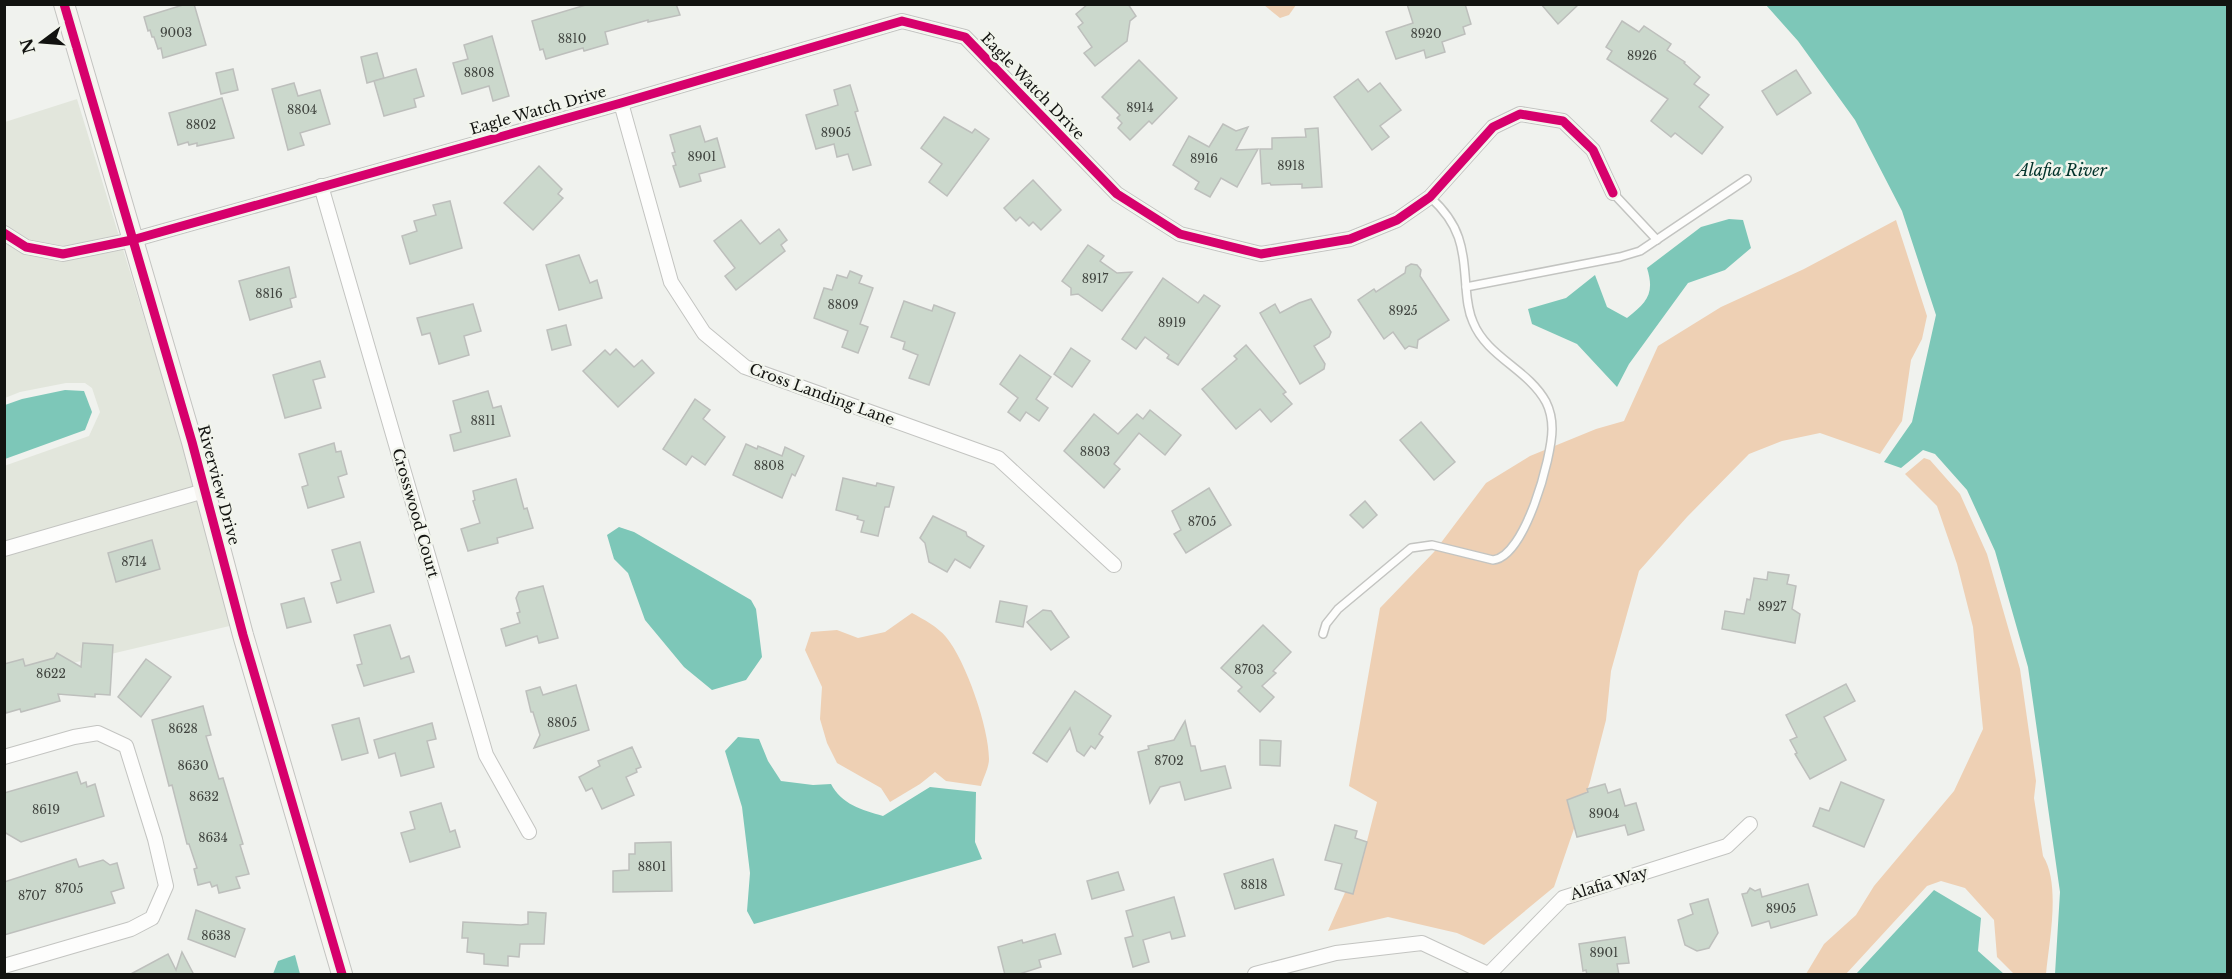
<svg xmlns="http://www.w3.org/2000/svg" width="2232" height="979" viewBox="0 0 2232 979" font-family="'Libre Baskerville',serif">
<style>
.built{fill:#e2e6dc}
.green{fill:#eed0b4}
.water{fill:#7dc7b8}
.building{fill:#cbd8cc;stroke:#bdbfbc;stroke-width:1.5}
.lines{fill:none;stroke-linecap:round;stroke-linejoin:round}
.lane-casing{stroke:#c3c4c1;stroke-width:10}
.street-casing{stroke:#c3c4c1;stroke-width:16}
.secondary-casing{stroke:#c3c4c1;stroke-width:22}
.lane{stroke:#fdfdfc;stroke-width:7}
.street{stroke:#fdfdfc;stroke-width:14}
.secondary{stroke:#f7f5f1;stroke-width:20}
.cycleway-casing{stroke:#f1f4ec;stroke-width:13}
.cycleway{stroke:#d6006c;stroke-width:9}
.labels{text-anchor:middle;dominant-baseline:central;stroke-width:5;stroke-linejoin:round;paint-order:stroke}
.number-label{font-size:12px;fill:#40443f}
.street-label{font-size:15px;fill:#121310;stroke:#f1f4ec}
.water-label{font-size:16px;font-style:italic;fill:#00322a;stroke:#f1f4ec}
</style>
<rect width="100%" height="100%" fill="#f0f2ee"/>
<polygon class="built" points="77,99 238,624 5,679 4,466 89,436 100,412 92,388 85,383 66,383 20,392 5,398 5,122"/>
<g class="green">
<polygon points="1264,5 1296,5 1289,15 1280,18"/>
<polygon points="1896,220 1927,316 1922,339 1911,360 1902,421 1880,454 1820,433 1782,441 1749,454 1687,517 1639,571 1611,671 1606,720 1590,782 1554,887 1484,945 1457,933 1388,917 1328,931 1366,845 1377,802 1349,786 1380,608 1434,552 1486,483 1530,456 1596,429 1624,421 1658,346 1721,307 1804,269"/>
<path d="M1924 458 1930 460 1960 494 1987 554 2020 669 2036 781 2034 798 2043 856C2061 884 2049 942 2046 974H2014L1997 957 1994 920 1965 888 1941 881 1927 886 1846 974H1802H1806L1824 944 1856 915 1874 886 1954 791 1983 729 1973 627 1957 564 1937 506 1905 474Z"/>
<path d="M912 613C923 619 938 627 946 637 966 661 989 728 989 759 989 768 983 778 981 786L946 781 935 772 920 784 890 802 881 788 837 763 827 743 820 719 822 687 805 650 811 632 837 630 858 638 885 632Z"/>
</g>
<g class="water">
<polygon points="1766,5 2227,5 2227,974 2055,974 2060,892 2028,667 1995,551 1967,490 1935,454 1923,450 1901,468 1884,462 1912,422 1936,315 1902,211 1855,120 1798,41"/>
<path d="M1729 219 1743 220 1751 248 1725 270 1688 283 1629 364 1617 387 1577 344 1532 324 1528 309 1566 298 1595 275 1607 307 1627 318C1647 302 1655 294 1647 268L1701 227Z"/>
<polygon points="65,390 84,391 92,412 85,430 5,459 5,405 22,399"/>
<polygon points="619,527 634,532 751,600 756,609 762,657 746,680 712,690 684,667 645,620 628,573 614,559 607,535"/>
<path d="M738 737 759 739 768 761 781 781 813 785 831 784C841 804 862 810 883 816L930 787 976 792 975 842 982 859 754 924 747 911 750 873 742 807 725 751Z"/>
<polygon points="1934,890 1981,918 1978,951 2004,974 1856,974"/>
<polygon points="295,955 300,974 273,974 278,961"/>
</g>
<g class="building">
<polygon points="186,4 194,4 206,45 163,58 161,48 158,49 154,37 152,37 150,30 148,31 144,17"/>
<polygon points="589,4 676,4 680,15 648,22 648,20 605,32 608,44 584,51 583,48 546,59 543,49 540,50 532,21"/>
<polygon points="1088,4 1128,4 1136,16 1130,21 1127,41 1095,66 1084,53 1092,47 1078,27 1083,23 1076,14"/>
<polygon points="1407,4 1465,4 1471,24 1463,27 1465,34 1442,42 1445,52 1426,58 1424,50 1396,59 1386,32 1413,23"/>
<polygon points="1541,4 1579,4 1558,24"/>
<polygon points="1622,21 1639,32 1644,26 1671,44 1667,50 1685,62 1684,63 1700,77 1694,84 1709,95 1699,107 1723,127 1702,154 1675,133 1671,137 1651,121 1668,99 1607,59 1612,51 1606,47"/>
<polygon points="492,36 509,96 493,101 489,86 462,94 453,63 468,59 464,45"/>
<polygon points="377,53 384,78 367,83 361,57"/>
<polygon points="1139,60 1177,98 1152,124 1149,121 1130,140 1118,128 1122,123 1117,118 1120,115 1102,97"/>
<polygon points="233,69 238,90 221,94 216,73"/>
<polygon points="416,69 424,96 414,99 416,107 384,116 374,81"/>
<polygon points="1796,70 1811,93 1777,115 1762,91"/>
<polygon points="1358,79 1368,92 1380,83 1401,110 1380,126 1389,137 1372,150 1334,97"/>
<polygon points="294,83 298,96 320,90 330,124 300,133 304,145 288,150 272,89"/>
<polygon points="850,85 858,111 855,112 871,165 853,170 848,154 837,157 834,144 816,149 806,115 838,105 834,90"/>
<polygon points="222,98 234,138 197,146 197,143 189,145 188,142 178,145 169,113"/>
<polygon points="944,117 972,133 975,129 989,139 947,196 929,182 942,164 921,148"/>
<polygon points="1223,124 1236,131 1248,127 1236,150 1258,149 1237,187 1221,178 1210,197 1195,189 1199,182 1173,165 1189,136 1209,147"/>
<polygon points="700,126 705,142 717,138 725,167 699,174 701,181 680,187 673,166 676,165 672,153 675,152 670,135"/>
<polygon points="1318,128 1322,187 1302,188 1302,184 1271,185 1270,183 1262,184 1260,149 1272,149 1272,138 1306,137 1305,129"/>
<polygon points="539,166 562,189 558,194 563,198 533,230 504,203"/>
<polygon points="1033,180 1061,210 1041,230 1033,222 1029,226 1020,217 1016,221 1004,208"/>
<polygon points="450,201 462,248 410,264 402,236 417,231 414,221 436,215 433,205"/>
<polygon points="741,220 760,244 779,229 787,240 781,245 785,251 736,290 725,276 735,268 714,241"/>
<polygon points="1088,245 1104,256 1100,261 1117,273 1132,272 1102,311 1078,294 1071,295 1071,288 1062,281"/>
<polygon points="579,255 590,283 597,280 602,298 559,310 546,265"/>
<polygon points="1411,264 1417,265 1421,270 1420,276 1449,320 1418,340 1417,348 1409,346 1405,349 1393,332 1384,339 1358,300 1374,289 1376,292 1405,273 1406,267"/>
<polygon points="289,267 296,297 290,299 292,307 250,320 239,281"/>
<polygon points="850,271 862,276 859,283 873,288 860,324 868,327 858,353 842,347 848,331 814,318 824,288 832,290 837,275 847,278"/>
<polygon points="1163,278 1198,303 1204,295 1220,306 1178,365 1167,358 1169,355 1145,337 1136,349 1122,339"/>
<polygon points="1311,299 1331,332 1329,337 1314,346 1325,364 1324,369 1300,384 1260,313 1275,304 1280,313 1299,303"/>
<polygon points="904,301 932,311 934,305 955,313 929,385 909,378 918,355 903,349 905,342 891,337"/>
<polygon points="473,304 481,331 464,336 469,355 439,364 430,333 422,335 417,318"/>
<polygon points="566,325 571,345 552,350 547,330"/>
<polygon points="1246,345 1286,392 1283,394 1292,404 1271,422 1260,409 1236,429 1202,389 1237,359 1234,356"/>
<polygon points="1071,348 1090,361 1072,387 1054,374"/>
<polygon points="616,349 634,367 642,360 654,373 618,407 583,371 605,350 610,355"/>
<polygon points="1020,355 1051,377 1036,399 1048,408 1039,421 1026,412 1020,421 1008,412 1018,398 1000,384"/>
<polygon points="320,361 325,377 313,380 321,408 285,418 273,375"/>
<polygon points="488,391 493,408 501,406 510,436 454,451 450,435 461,432 453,401"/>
<polygon points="695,399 710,410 703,419 725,437 705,465 692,456 686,465 663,449"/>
<polygon points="1150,410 1181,435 1165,455 1139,433 1114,464 1120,469 1104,488 1064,451 1094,414 1118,434 1137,414 1143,419"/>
<polygon points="1421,422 1455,462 1434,480 1400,440"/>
<polygon points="334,443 336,452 341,451 347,474 338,477 344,497 308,508 302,487 308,485 299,454"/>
<polygon points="746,444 757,449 758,446 782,456 785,447 804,456 795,476 792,474 782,498 733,475"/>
<polygon points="843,478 876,486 877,483 894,487 889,507 885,507 878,536 861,532 864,521 857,519 858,516 836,510"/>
<polygon points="516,479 524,509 527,508 533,528 497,538 498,543 468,551 461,529 480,523 473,501 475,500 473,491"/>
<polygon points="1209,488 1231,525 1186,553 1174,534 1181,530 1172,511"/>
<polygon points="1365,501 1377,515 1363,528 1350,515"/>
<polygon points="933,516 966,532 967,536 984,546 970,568 955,559 947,572 929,562 925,543 920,538"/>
<polygon points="152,540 160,569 116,582 108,553"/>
<polygon points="360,542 374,592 337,603 331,583 341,580 332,550"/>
<polygon points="1768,572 1789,575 1787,584 1796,586 1792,609 1800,614 1795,643 1722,629 1725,611 1744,614 1747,599 1750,600 1754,578 1767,580"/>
<polygon points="543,586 558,638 539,643 537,636 506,646 501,629 520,623 517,613 520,612 516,598 519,592"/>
<polygon points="304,598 311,622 287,628 281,604"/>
<polygon points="1000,601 1027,606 1023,627 996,622"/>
<polygon points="1043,610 1051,611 1069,637 1051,650 1027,622"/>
<polygon points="390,625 401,659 409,656 414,672 364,686 357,665 362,664 354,635"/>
<polygon points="1263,625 1291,652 1273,671 1276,673 1262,686 1274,697 1260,712 1238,691 1242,687 1221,668"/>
<polygon points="83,643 113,645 110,695 95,694 95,697 58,694 60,701 21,712 20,709 6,713 4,706 4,664 23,659 25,666 54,658 57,653 81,667"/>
<polygon points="146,659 171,677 141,717 118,697"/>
<polygon points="1846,684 1855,701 1824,717 1846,760 1810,779 1795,754 1797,753 1790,740 1797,737 1786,715"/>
<polygon points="576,685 589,730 534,748 540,735 533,712 531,712 526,691 540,687 543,695"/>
<polygon points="1075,691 1111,716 1099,734 1103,737 1095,749 1091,746 1084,756 1077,751 1070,728 1047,762 1033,753"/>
<polygon points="203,706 211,735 206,736 219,779 223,778 243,844 240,845 249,874 236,877 240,888 219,893 217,885 212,887 210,882 198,885 194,869 197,868 189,844 187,844 172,785 169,786 152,720"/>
<polygon points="359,718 368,753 342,760 332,725"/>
<polygon points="1185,721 1191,746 1195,746 1201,771 1225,766 1231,788 1185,800 1180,782 1160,787 1150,803 1138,752 1149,749 1148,746 1174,740"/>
<polygon points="432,723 436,739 427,741 434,767 401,776 395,753 379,758 374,740"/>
<polygon points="1260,740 1281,741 1280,766 1260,765"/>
<polygon points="632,747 641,767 636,769 637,772 626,777 634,795 602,809 592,788 586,791 579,777 600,766 598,761"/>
<polygon points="77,772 81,784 86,782 87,787 95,784 104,816 21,842 4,832 4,793"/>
<polygon points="1841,782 1884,800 1864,847 1813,826 1820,808 1829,811"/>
<polygon points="1605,784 1608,793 1620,789 1625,806 1636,803 1644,830 1628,835 1625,825 1577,837 1567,800 1588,792 1587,789"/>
<polygon points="441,803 450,832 455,830 460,847 410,862 401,833 415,829 410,812"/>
<polygon points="1335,825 1357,831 1355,838 1367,842 1353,894 1335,889 1342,864 1325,860"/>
<polygon points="671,842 672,891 613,892 613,871 629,870 629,854 635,854 635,843"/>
<polygon points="76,859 79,867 103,860 110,865 117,863 124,888 111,892 115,903 4,935 4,882"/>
<polygon points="1273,859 1284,895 1235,909 1224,874"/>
<polygon points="1118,872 1124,890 1092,899 1087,881"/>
<polygon points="1808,884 1817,915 1771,928 1769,921 1752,926 1742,894 1747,893 1750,888 1755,891 1760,889 1762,897"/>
<polygon points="1174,897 1185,936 1172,939 1170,932 1143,940 1149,962 1133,967 1125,938 1133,936 1126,911"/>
<polygon points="1708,899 1718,933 1709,948 1697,951 1685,945 1678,920 1693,914 1690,904"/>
<polygon points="196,910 245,929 235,957 188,939"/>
<polygon points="528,912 546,913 544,944 520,944 519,957 508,956 508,966 484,964 484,954 467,952 468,938 462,938 463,922 521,925 528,924"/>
<polygon points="1055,934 1061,954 1039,960 1041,967 1016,975 1005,975 998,947 1022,940 1023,943"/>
<polygon points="1625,937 1629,963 1617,964 1619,975 1587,975 1586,970 1583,971 1579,944"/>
<polygon points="182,952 194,975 129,975 168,954 176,970"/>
</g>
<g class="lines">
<defs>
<g id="lane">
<polyline points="1613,193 1657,240"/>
<polyline points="1466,287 1620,257 1640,251 1747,179"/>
<path d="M1323 634 1326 624 1338 609 1411 548 1432 545 1493 560C1525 557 1552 457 1552 429 1552 420 1550 410 1546 402 1528 369 1487 357 1473 322 1468 311 1467 299 1466 287 1463 247 1461 225 1430 197"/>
</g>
<g id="street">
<polyline points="621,103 671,282 704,333 745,367 998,458 1114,565"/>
<polyline points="321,186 486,755 529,832"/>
<polyline points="4,233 26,247 63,254 132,240 621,103 902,21 965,37 1117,194 1180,234 1261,254 1350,239 1397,220 1430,197 1493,127 1520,114 1563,121 1593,150 1613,193"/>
<polyline points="4,549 204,491"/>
<polyline points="4,757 74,737 98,733 126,746 155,839 166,886 152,918 131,929 4,966"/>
<polyline points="1255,974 1336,953 1422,943 1488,974"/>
<polyline points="1489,974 1563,898 1727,846 1750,824"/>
</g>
<polyline id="secondary" points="64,4 192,442 243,635 342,974"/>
</defs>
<use href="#lane" class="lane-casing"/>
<use href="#street" class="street-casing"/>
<use href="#secondary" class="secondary-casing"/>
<use href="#lane" class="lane"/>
<use href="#street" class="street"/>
<use href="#secondary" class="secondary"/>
<defs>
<g id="cycleway">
<polyline points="64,4 192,442 243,635 342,974"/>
<polyline points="4,233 26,247 63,254 132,240 621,103 902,21 965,37 1117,194 1180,234 1261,254 1350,239 1397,220 1430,197 1493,127 1520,114 1563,121 1593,150 1613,193"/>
</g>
</defs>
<use href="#cycleway" class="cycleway-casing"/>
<use href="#cycleway" class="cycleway"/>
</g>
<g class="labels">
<g class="number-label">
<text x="176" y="32">9003</text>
<text x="1426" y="33">8920</text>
<text x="572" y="38">8810</text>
<text x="1642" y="55">8926</text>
<text x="479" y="72">8808</text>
<text x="1140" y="107">8914</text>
<text x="302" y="109">8804</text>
<text x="201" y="124">8802</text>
<text x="836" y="132">8905</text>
<text x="702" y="156">8901</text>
<text x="1204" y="158">8916</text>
<text x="1291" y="165">8918</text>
<text x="1095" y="278">8917</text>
<text x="269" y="293">8816</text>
<text x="843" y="304">8809</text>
<text x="1403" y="310">8925</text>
<text x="1172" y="322">8919</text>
<text x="483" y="420">8811</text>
<text x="1095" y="451">8803</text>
<text x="769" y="465">8808</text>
<text x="1202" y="521">8705</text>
<text x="134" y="561">8714</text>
<text x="1772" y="606">8927</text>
<text x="1249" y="669">8703</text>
<text x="51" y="673">8622</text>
<text x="562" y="722">8805</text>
<text x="183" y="728">8628</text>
<text x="1169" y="760">8702</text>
<text x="193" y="765">8630</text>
<text x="204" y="796">8632</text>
<text x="46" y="809">8619</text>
<text x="1604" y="813">8904</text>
<text x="213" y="837">8634</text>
<text x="652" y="866">8801</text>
<text x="1254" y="884">8818</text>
<text x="69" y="888">8705</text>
<text x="32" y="895">8707</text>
<text x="1781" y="908">8905</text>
<text x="216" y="935">8638</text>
<text x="1604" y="952">8901</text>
</g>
<g class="street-label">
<text transform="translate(1033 86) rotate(46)">Eagle Watch Drive</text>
<text transform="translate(538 110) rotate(-16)">Eagle Watch Drive</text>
<text transform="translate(822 394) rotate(20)">Cross Landing Lane</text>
<text transform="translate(219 485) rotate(75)">Riverview Drive</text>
<text transform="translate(416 513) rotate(74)">Crosswood Court</text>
<text transform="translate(1609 883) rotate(-17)">Alafia Way</text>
</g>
<g class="water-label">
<text x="2062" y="170">Alafia River</text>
</g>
</g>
<rect width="2232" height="979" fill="none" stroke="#121310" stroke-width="12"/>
<g transform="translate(42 42) rotate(254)" stroke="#f1f4ec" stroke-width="4.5" paint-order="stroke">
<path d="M0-4.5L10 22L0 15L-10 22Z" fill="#121310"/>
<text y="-9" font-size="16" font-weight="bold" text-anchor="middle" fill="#121310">N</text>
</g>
</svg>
